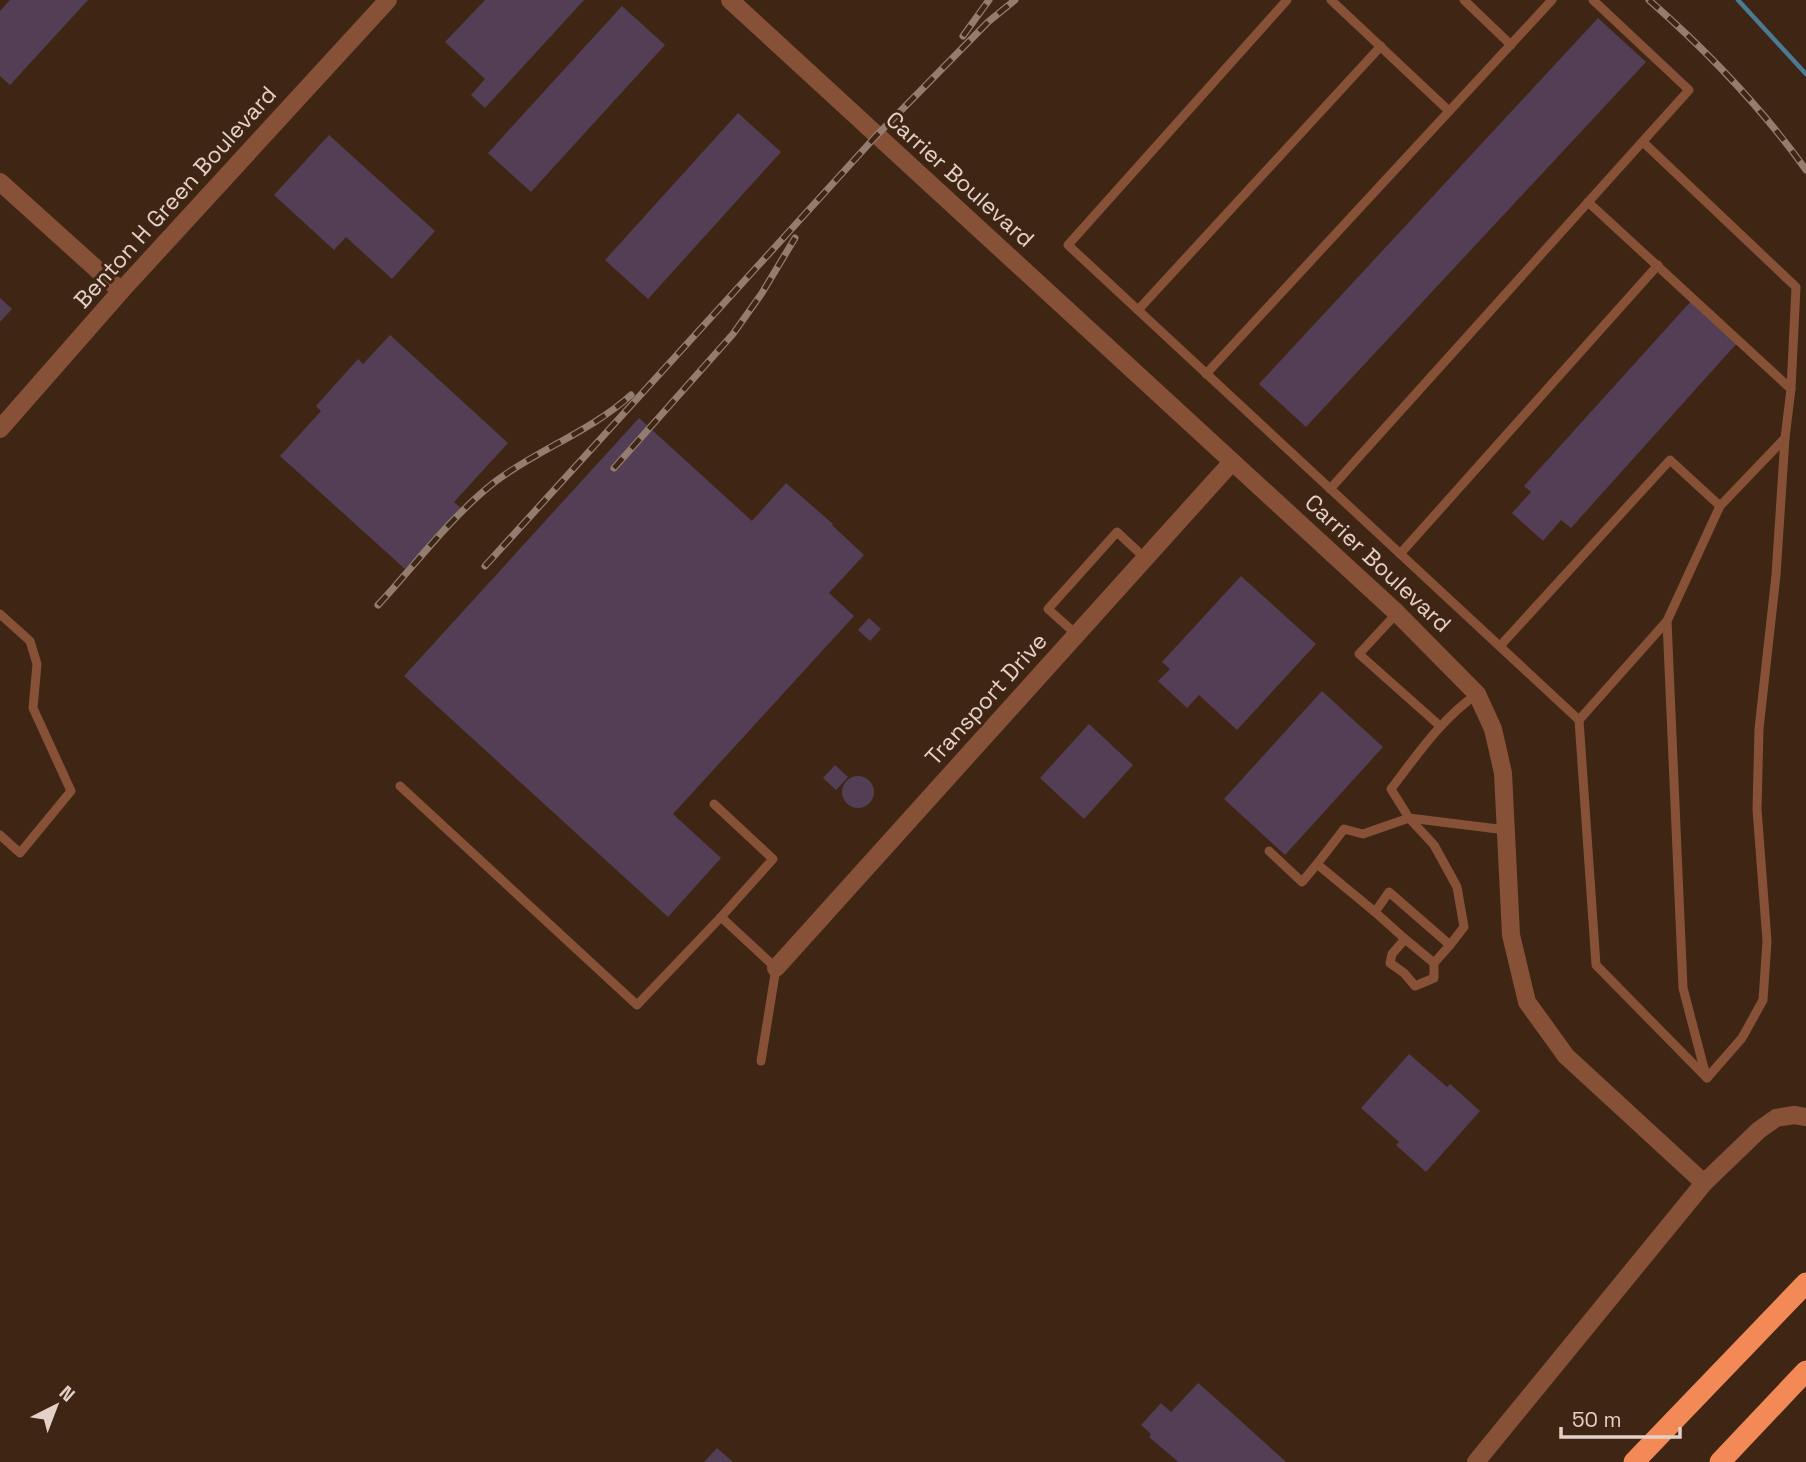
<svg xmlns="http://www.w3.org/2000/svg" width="1806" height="1462" viewBox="0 0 1806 1462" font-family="'Space Grotesk',sans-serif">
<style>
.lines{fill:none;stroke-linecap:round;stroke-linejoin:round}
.stream{stroke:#4a7a95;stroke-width:4.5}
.building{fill:#543e56}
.lane{stroke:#875138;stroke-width:9}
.street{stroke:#875138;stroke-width:18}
.highway{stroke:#f28956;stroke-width:21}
.rail-casing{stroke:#937d6f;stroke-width:7}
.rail{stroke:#3f2513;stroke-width:4.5;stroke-dasharray:13;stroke-linecap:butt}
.labels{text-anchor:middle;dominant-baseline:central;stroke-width:6;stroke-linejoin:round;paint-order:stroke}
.street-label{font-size:23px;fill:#e3d1c7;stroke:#3f2513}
</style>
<rect width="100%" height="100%" fill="#3f2513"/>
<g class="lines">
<polyline class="stream" points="1738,0 1806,74"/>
</g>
<g class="building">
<polygon points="10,0 88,0 10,85 0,76 0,11"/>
<polygon points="485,0 584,0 485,108 471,95 485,79 445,42"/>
<polygon points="622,6 665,45 531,192 488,153"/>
<polygon points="1598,18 1646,62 1306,427 1259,384"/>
<polygon points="738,113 781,152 648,299 605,260"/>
<polygon points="329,135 435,231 392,279 346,237 334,250 274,195"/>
<polygon points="0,298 12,309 0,322"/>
<polygon points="1692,300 1738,342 1571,528 1561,520 1543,541 1512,513 1531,492 1524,486"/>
<polygon points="390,335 508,443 454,502 461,508 405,569 280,456 321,411 316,406 358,359 363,364"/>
<polygon points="639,418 752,521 786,483 833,524 832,525 864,555 829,593 854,616 673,814 721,858 668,917 404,676"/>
<polygon points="1241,576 1316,644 1237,730 1199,695 1187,708 1158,681 1170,669 1162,662"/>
<polygon points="869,618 881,629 870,641 858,630"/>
<polygon points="1322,691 1383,747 1285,855 1224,799"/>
<polygon points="1089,724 1133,765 1084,819 1040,778"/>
<polygon points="835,765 848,777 836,790 823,778"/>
<circle cx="858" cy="792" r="16"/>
<polygon points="1409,1054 1447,1087 1450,1084 1480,1111 1426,1172 1396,1145 1399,1142 1361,1108"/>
<polygon points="1198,1383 1232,1413 1286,1462 1178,1462 1175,1459 1149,1437 1151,1434 1141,1425 1161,1403 1171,1412"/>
<polygon points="717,1448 733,1462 704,1462"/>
</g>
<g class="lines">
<g class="lane">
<polyline points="1287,0 1068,245 1579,720 1596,965 1707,1078"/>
<polyline points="1331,0 1449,111"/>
<polyline points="1464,0 1511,45"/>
<polyline points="1643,142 1796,287 1791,389"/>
<polyline points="1588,202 1791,389 1785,438 1776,575 1759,729 1757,809 1767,941 1763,1000 1742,1038 1707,1078"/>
<polyline points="1138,310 1381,46"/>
<polyline points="1206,374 1552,0"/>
<polyline points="1330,489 1689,90 1593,0"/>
<polyline points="1720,506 1785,438"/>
<polyline points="1400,554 1658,265"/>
<polyline points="1397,613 1359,654 1440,726"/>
<polyline points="0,614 30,641 37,664 33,708 71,791 20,853 0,835"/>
<polyline points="1077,635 1048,609 1117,532 1146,559"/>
<polyline points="1500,646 1670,460 1720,506 1667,621"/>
<path d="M1477 694C1441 719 1417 755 1391 789L1409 818 1506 830"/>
<polyline points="1579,720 1667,621 1683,988 1706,1076"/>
<polyline points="400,786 637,1005 721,917"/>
<polyline points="714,804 773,859 721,917 776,968 761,1061"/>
<polygon points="1409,818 1434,845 1457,887 1464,927 1450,945 1389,892 1375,912 1317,864 1344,829 1363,834"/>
<polyline points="1269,851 1302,882 1317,864"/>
<polyline points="1375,912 1405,939"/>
<polyline points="1434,963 1405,939 1392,954 1390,963 1404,973 1415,986 1434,978 1434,963 1450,945"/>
</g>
<g class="street">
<polyline points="730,0 1397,613 1477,694 1493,729 1503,773 1511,935 1527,1002 1566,1056 1704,1183"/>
<polyline points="0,182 121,291"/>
<polyline points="0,429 121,291 388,0"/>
<polyline points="776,968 1232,462"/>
<polyline points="1476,1462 1704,1183 1759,1130 1776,1118 1794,1115 1806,1117"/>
</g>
<g class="highway">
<polyline points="1634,1462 1806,1283"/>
<polyline points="1720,1462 1806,1371"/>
</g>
<defs>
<g id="rail">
<path d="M1649 0C1706 50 1762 108 1806 170"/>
<polyline points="963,36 989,0"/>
<polyline points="614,468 733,334 762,293 795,238"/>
<polyline points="485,566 876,136 988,22 1015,0"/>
<path d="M378 605C416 564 451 516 496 481 539 449 591 431 631 395"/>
</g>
</defs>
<use href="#rail" class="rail-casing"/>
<use href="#rail" class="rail"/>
</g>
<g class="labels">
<g class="street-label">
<text transform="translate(960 179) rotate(42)">Carrier Boulevard</text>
<text transform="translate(175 197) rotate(-48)">Benton H Green Boulevard</text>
<text transform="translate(1378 563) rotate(43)">Carrier Boulevard</text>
<text transform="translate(986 699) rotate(-48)">Transport Drive</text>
</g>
</g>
<g transform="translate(56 1406) rotate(42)" stroke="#3f2513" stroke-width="5" paint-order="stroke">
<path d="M0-5L12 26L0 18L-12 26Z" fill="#e3d1c7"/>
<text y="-10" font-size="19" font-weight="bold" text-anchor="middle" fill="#e3d1c7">N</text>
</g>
<path d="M1561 1427v10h119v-10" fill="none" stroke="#e3d1c7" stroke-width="3.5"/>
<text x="1572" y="1427" font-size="21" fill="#e3d1c7" stroke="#3f2513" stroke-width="5" paint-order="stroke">50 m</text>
</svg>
